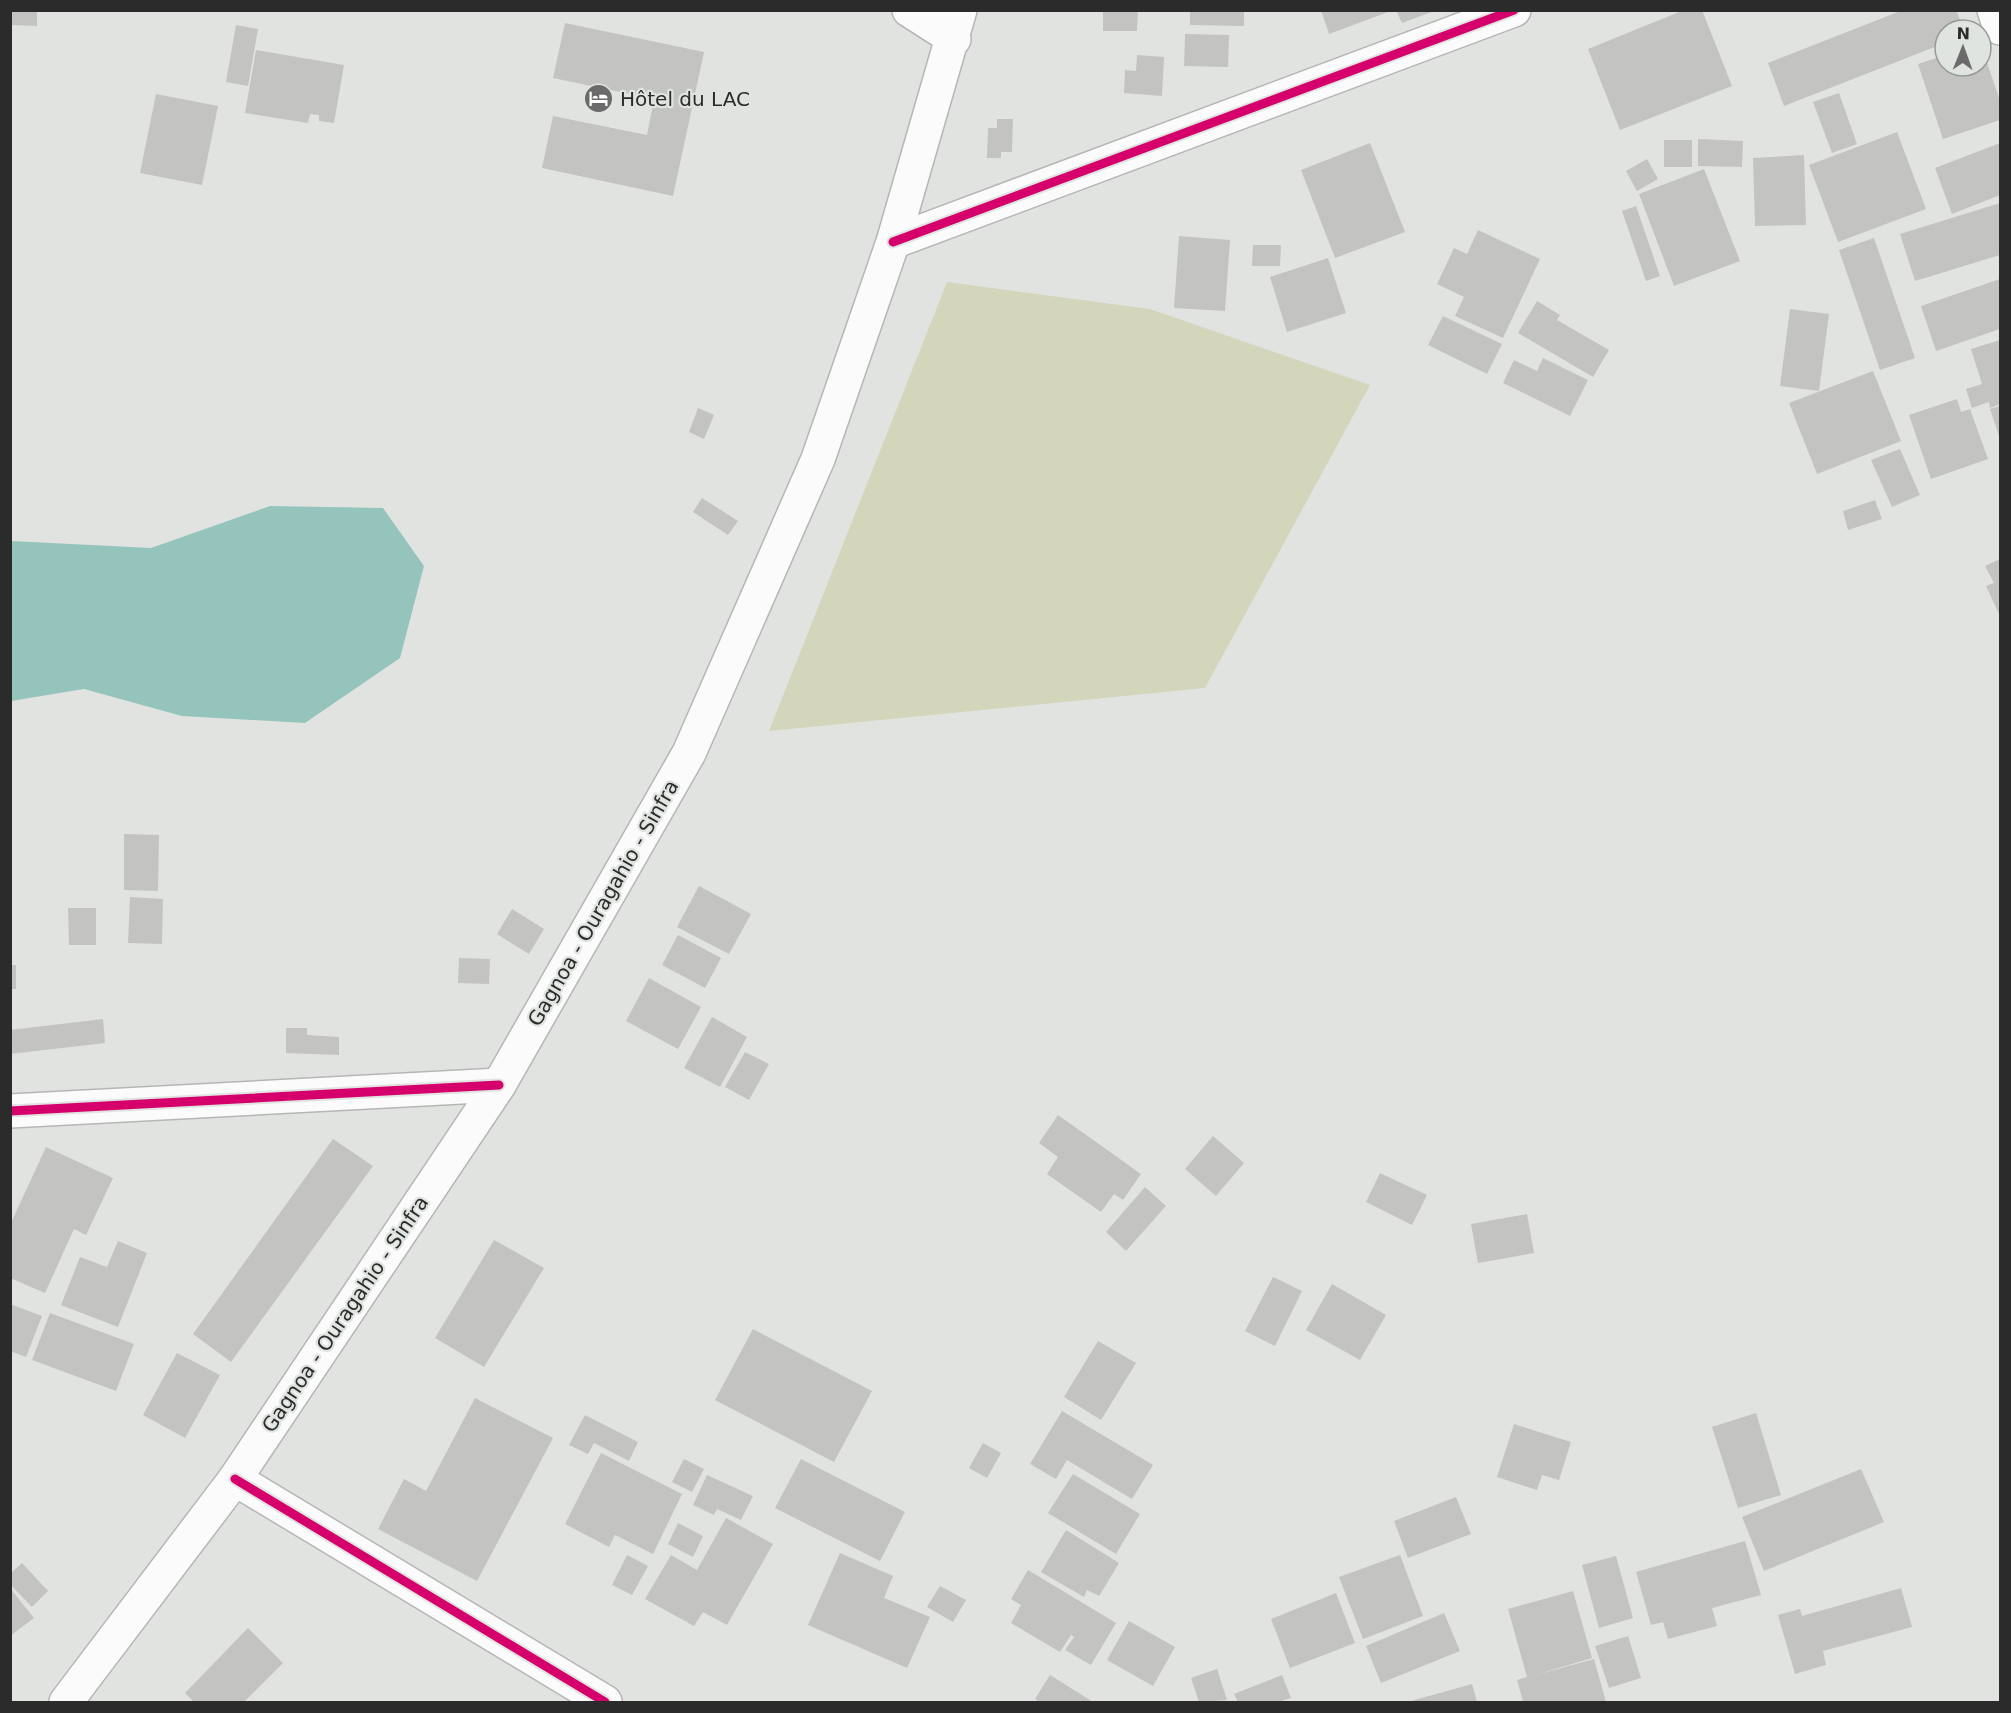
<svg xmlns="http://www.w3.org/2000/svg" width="2011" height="1713" viewBox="0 0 2011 1713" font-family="'DejaVu Sans',sans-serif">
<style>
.green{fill:#d4d6bb}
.water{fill:#95c4bc}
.building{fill:#c3c4c2}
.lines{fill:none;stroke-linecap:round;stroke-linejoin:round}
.minor-casing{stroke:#b5b6b5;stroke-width:36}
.major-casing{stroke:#b5b6b5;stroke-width:36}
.minor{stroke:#fafbfa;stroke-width:33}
.major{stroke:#fafbfa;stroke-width:33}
.cycleway-casing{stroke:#e0e4e0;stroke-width:13}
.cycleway{stroke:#d6006c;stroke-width:9}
.labels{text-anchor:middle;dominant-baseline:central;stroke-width:4.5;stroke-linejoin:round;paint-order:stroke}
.poi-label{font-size:20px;fill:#2a2b2a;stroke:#e0e4e0;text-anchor:start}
.street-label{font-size:20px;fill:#2a2b2a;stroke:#e0e4e0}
</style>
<rect width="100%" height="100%" fill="#e1e3e1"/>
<polygon class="green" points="947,282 1150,309 1370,385 1205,688 769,731"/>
<polygon class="water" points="270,506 383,508 424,566 400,658 305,723 182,716 84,689 11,701 11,541 151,548"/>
<g class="building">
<polygon points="10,10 37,10 37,26 10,25"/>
<polygon points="1103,10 1138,10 1137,31 1103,31"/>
<polygon points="1190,10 1244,10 1244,26 1190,25"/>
<polygon points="1321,10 1391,10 1391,11 1329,34"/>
<polygon points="1396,10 1434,10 1434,11 1402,23"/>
<polygon points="1684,10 1702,10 1732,86 1620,130 1588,49"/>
<polygon points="1903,10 1956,10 1964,30 1945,30 1945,43 1784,106 1768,63"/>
<polygon points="565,23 704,52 673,196 542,168 553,116 647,135 654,99 553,78"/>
<polygon points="236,25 258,29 248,86 226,82"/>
<polygon points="1185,34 1229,35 1228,67 1184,66"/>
<polygon points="1981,45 2000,101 2000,120 1943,139 1918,64 1945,55 1945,66 1981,66"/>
<polygon points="256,50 344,65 334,123 319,121 319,115 310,114 308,123 245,113"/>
<polygon points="1137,55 1164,57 1162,96 1124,93 1125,70 1136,71"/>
<polygon points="1839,93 1857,144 1832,153 1813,102"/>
<polygon points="156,94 218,106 202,185 140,173"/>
<polygon points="997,119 1013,119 1012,152 1001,152 1001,158 987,158 988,128 997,128"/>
<polygon points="1897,132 1926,209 1838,242 1809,165"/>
<polygon points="1698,139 1743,141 1742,167 1698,166"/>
<rect x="1664" y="140" width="28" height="27"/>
<polygon points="1370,143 1405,232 1335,258 1301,170"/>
<polygon points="2000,143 2000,195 1952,214 1935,168"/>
<polygon points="1804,155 1806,225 1755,226 1753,158"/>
<polygon points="1647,159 1658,179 1637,191 1626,171"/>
<polygon points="1704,169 1740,261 1674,286 1639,194"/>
<polygon points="2000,203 2000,255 1915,281 1900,234"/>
<polygon points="1636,206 1660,276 1646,281 1622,211"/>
<polygon points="1478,230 1540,259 1503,338 1455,316 1464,297 1437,284 1454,248 1467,254"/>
<polygon points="1179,236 1230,240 1225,311 1174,308"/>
<polygon points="1874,238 1915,358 1880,370 1839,250"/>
<polygon points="1253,245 1281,245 1280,266 1252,266"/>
<polygon points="1328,258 1346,313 1287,332 1270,277"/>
<polygon points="2000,279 2000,329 1936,351 1921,306"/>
<polygon points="1537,301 1560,315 1557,320 1609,350 1593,377 1518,333"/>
<polygon points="1790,309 1829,314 1819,391 1780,386"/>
<polygon points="1443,316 1502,344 1487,374 1428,345"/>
<polygon points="2000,340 2000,404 1990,408 1989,402 1972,408 1966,389 1982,384 1971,349"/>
<polygon points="1543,358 1588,380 1570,416 1503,383 1514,360 1537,371"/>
<polygon points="1873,371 1901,441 1817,474 1789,403"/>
<polygon points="1957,399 1961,412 1970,409 1988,459 1931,479 1909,415"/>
<polygon points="2000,406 2000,439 1990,409"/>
<polygon points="698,408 714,415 704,439 689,432"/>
<polygon points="1900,449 1920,495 1892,507 1871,460"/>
<polygon points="702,498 738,521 728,535 693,512"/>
<polygon points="1875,500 1882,519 1848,530 1843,511"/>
<polygon points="2000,559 2000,616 1986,586 1994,583 1985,566"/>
<polygon points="124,834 159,835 158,891 124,890"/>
<polygon points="699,886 751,914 729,954 677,927"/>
<polygon points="130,897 163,899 162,944 128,943"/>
<polygon points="68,908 96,908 96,945 69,945"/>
<polygon points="512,909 544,929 529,954 497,934"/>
<polygon points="678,935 721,958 705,988 662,965"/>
<polygon points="459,958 490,959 489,984 458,983"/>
<rect x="10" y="965" width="6" height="24"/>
<polygon points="649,978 701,1007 678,1049 626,1021"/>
<polygon points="712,1017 747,1037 720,1087 684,1068"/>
<polygon points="103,1019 105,1043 10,1054 10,1030"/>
<polygon points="286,1028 307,1028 307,1035 339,1037 339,1055 286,1053"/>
<polygon points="745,1052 769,1064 749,1100 725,1087"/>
<polygon points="1058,1115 1141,1174 1123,1200 1114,1194 1101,1212 1047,1174 1058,1157 1039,1143"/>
<polygon points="1213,1136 1244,1163 1216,1196 1185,1169"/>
<polygon points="333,1139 373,1166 231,1362 193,1334"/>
<polygon points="46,1147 113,1178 86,1235 74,1229 45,1293 10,1278 10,1225"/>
<polygon points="1380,1173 1427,1195 1412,1225 1366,1202"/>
<polygon points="1145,1187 1166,1206 1126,1251 1106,1232"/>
<polygon points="1527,1214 1534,1253 1478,1263 1471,1224"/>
<polygon points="494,1240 544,1268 484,1367 435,1338"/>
<polygon points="118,1241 147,1253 118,1327 61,1305 80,1257 107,1267"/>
<polygon points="1273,1277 1302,1291 1275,1346 1245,1331"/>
<polygon points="1332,1284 1386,1315 1360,1360 1306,1330"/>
<polygon points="10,1304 42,1316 26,1357 10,1351"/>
<polygon points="50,1313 134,1344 116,1391 32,1360"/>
<polygon points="753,1329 872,1391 834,1462 715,1400"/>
<polygon points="1098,1341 1136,1363 1101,1420 1064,1397"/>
<polygon points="177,1353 220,1375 185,1438 143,1415"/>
<polygon points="475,1398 553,1438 477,1581 378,1529 404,1479 426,1491"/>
<polygon points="1062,1411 1153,1465 1132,1499 1067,1460 1056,1479 1030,1464"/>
<polygon points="1756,1413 1781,1495 1738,1508 1712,1427"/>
<polygon points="585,1415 638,1442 629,1461 594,1443 588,1454 569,1445"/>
<polygon points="1514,1424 1571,1442 1559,1480 1542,1475 1537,1490 1497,1477"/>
<polygon points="983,1443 1001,1453 987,1478 969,1468"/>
<polygon points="601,1453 682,1494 653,1554 615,1535 609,1547 565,1524"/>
<polygon points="684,1459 704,1469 692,1492 672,1482"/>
<polygon points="801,1459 905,1512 880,1561 775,1508"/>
<polygon points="1861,1469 1884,1522 1764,1571 1742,1517"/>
<polygon points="1073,1474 1140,1514 1116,1554 1048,1513"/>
<polygon points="707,1475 753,1496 741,1520 717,1509 714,1515 693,1505"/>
<polygon points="1456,1497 1471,1534 1408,1558 1394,1521"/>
<polygon points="726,1518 773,1544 727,1625 703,1612 694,1626 645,1599 671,1555 697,1570"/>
<polygon points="678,1523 703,1536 693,1557 668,1544"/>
<polygon points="1066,1530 1119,1563 1099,1596 1087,1590 1084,1597 1041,1572"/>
<polygon points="1745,1541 1761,1595 1712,1608 1717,1626 1668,1639 1663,1622 1651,1625 1636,1572"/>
<polygon points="840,1553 893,1576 884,1598 930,1617 907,1668 808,1625"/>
<polygon points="627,1555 648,1566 632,1595 612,1585"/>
<polygon points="1400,1555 1423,1616 1363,1639 1339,1577"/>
<polygon points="1616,1556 1633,1618 1599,1628 1582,1565"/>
<polygon points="22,1563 48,1591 32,1607 10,1584 10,1574"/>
<polygon points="1028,1570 1116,1623 1091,1665 1065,1650 1074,1637 1071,1635 1060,1652 1011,1623 1021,1605 1011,1599"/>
<polygon points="940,1586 966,1600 953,1622 927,1607"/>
<polygon points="10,1588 34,1618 10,1636"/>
<polygon points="1901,1588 1912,1627 1823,1651 1826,1665 1795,1674 1778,1615 1800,1609 1802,1616"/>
<polygon points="1573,1591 1592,1658 1532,1676 1594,1659 1606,1702 1523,1702 1517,1680 1527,1677 1508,1609"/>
<polygon points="1336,1593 1355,1643 1290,1668 1271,1619"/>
<polygon points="1444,1613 1460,1651 1381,1683 1366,1646"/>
<polygon points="1129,1621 1175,1647 1153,1686 1107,1660"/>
<polygon points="248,1628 283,1663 244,1702 194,1702 185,1693"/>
<polygon points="1628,1636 1641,1678 1609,1688 1595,1646"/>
<polygon points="1217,1669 1227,1700 1199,1702 1191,1678"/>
<polygon points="1050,1675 1093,1702 1040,1702 1035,1699"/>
<polygon points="1282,1675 1291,1698 1278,1702 1238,1702 1234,1694"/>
<polygon points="1472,1684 1477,1702 1412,1702 1411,1701"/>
</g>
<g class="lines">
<defs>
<g id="minor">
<polyline points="909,10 954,39"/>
<polyline points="1994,10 2000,28"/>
<polyline points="893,242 1514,10"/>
<polyline points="10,1111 499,1085"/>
<polyline points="235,1479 605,1702"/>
</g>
<polyline id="major" points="66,1702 235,1479 499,1085 689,753 818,459 893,242 960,10"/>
</defs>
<use href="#minor" class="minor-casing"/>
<use href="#major" class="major-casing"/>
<use href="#minor" class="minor"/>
<use href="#major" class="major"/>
<defs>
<g id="cycleway">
<polyline points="893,242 1514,10"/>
<polyline points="10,1111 499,1085"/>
<polyline points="235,1479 605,1702"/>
</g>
</defs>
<use href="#cycleway" class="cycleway-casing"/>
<use href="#cycleway" class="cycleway"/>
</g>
<defs>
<symbol id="hotel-disc" viewBox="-11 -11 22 22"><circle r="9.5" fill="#6a6b6a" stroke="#e0e4e0"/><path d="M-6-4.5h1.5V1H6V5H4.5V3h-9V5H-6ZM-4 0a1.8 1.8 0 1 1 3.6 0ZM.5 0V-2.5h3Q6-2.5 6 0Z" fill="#fff"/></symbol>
</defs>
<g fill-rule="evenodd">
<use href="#hotel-disc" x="582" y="82" width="33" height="33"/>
</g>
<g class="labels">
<g class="poi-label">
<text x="620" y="99">Hôtel du LAC</text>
</g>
<g class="street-label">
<text transform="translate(603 903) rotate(-60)">Gagnoa - Ouragahio - Sinfra</text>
<text transform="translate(345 1314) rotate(-56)">Gagnoa - Ouragahio - Sinfra</text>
</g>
</g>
<rect width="2011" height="1713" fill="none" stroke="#2a2b2a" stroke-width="24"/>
<g transform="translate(1963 48) rotate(1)"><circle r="28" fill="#e0e4e0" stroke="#979a97" stroke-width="1.5"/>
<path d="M0-4.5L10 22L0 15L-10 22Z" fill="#6a6b6a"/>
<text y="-9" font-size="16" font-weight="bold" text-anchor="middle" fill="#2a2b2a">N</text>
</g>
</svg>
